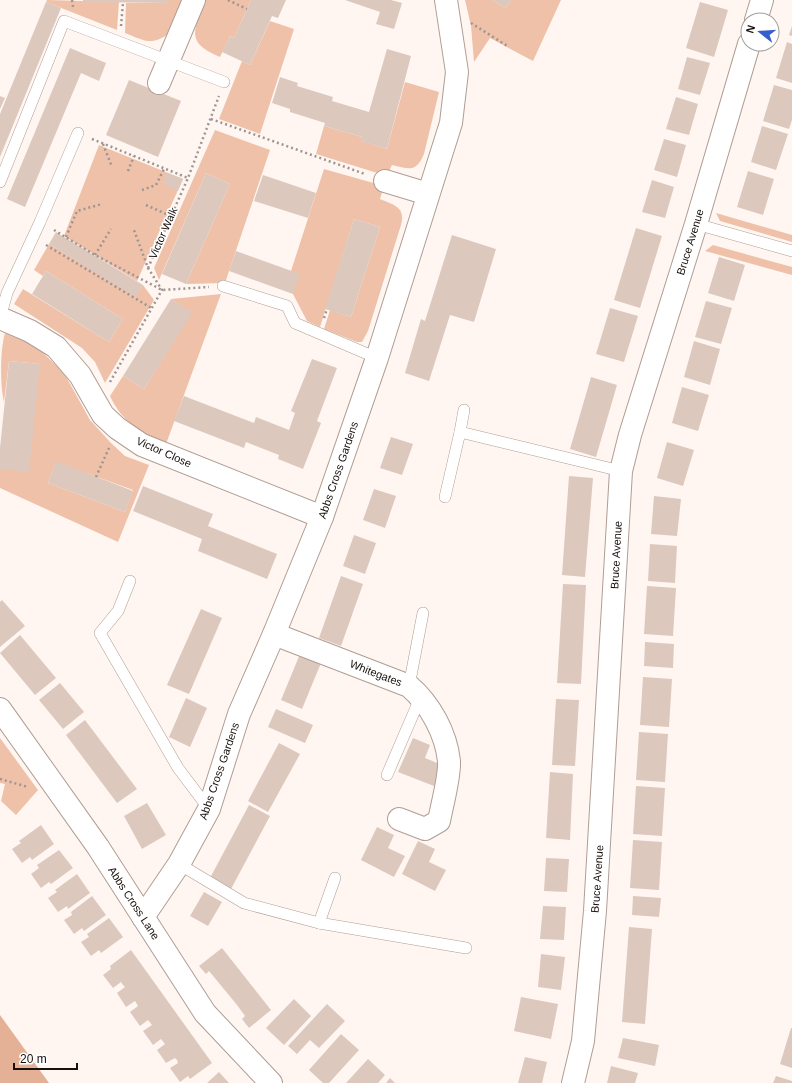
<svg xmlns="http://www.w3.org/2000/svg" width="792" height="1083" viewBox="0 0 792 1083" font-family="Arial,sans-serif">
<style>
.green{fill:#efc1a9;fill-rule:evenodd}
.forest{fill:#e4b196}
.building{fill:#ddc8be}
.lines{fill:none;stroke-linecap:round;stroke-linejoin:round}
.service-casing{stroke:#b09d93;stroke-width:12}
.minor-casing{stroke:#b09d93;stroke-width:24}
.tertiary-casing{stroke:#b09d93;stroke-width:24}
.path{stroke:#9e9592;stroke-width:2.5;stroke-dasharray:2 3;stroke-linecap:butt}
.service{stroke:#fff;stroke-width:11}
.minor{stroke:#fff;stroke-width:22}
.tertiary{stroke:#fff;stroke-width:22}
.labels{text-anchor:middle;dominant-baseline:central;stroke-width:3;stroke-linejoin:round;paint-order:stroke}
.street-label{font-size:11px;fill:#17100d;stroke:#fff}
</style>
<rect width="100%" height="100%" fill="#fff6f2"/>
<g class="green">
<polygon points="47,0 119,2 117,30 46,2"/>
<path d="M168 0H182L167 35C150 46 143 40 125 33L126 3H168Z"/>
<path d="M205 0H251L234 38 230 36 220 57C185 42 194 31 205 0Z"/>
<polygon points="465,0 492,0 506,8 511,0 561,0 533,61 490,38 474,62 471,26"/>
<polygon points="270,21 294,29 260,134 219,119 242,61 250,65"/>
<path d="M405 82 439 92 424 154C416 173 409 169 392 165L387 176 316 154 324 126 362 137 361 141 387 149Z"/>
<polygon points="215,130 270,150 225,283 186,284 230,184 206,173 159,280 154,268"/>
<polygon points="99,145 183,179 137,281 64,236"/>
<path d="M324 169 384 186 380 199C394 205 406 207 401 225L368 331 362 342H357L324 329 330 310 351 317 380 227 354 219 320 327 307 321 293 294 291 271Z"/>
<polygon points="716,213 792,235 792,242 720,221"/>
<polygon points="49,244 135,296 143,285 154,300 105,383 95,362 82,348 14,304 23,289 109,342 123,319 46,271 43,276 34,270"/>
<polygon points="713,245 792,267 792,275 705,251"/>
<path d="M221 294 166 444C142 434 121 421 110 396L123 376 144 389 191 313 171 299Z"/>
<path d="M5 333 36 346 64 373 90 420 111 443 125 456 149 465 118 542 0 488V469L40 364 9 361 4 402C0 385 0 350 5 333ZM56 462 133 490 125 512 48 483Z"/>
<polygon points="0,738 38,790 16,815 1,801 5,784 0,783"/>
</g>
<polygon class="forest" points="0,1015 49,1083 0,1083"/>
<g class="building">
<polygon points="83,0 168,0 168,3 83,2"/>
<polygon points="251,0 286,0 278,18 272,16 250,65 222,52 230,36 234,38"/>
<polygon points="345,0 391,0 402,3 394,29 376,24 380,12"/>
<polygon points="492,0 511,0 506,8"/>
<polygon points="46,2 61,8 0,157 0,114"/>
<polygon points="700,2 728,10 714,57 686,48"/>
<polygon points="792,26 792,36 789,35"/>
<polygon points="787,42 792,44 792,83 776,78"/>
<polygon points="70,48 106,63 99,81 81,73 25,207 7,199"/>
<polygon points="387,49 411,56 387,149 360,141 362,137 324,126 325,123 290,112 290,109 272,103 280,77 298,83 297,86 333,97 332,101 369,112"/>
<polygon points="687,57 710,63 700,95 678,89"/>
<polygon points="129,80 181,101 158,157 106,135"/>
<polygon points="774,85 792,90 792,120 789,129 763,121"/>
<polygon points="0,96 5,98 0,109"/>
<polygon points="676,97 698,104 689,135 666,129"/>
<polygon points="762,126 788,134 776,170 751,162"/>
<polygon points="664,139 686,145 677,177 654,170"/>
<polygon points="748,171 774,179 763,215 737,207"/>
<polygon points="168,173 183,179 178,191 163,184"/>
<polygon points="206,173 230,184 186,284 162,274"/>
<polygon points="263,175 316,193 308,218 254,201"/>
<polygon points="652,180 674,187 665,218 642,212"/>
<polygon points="354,219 380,227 351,317 325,309"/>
<polygon points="636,228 662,236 640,308 614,300"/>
<polygon points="56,232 143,285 135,297 49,244"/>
<polygon points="452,235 496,249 474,322 450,315 429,381 405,373 421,319 425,321"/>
<polygon points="236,251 300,274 293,294 229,271"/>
<polygon points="719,257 745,265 734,301 708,293"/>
<polygon points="46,271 123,319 109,342 32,294"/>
<polygon points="171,299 192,313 144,389 123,376"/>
<polygon points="706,301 732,308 721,344 695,337"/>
<polygon points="610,308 638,316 624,362 596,354"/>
<polygon points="694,341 720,349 710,385 684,377"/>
<polygon points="312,359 337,368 317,421 321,423 303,469 278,459 279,455 246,442 244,448 174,421 184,396 254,423 256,417 289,430 295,413 291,411"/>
<polygon points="9,361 40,364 29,472 0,469 0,448"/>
<polygon points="591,377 617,385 596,457 570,449"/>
<polygon points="682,387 709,395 698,431 672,423"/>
<polygon points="391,437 413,444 402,475 380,468"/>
<polygon points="667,442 694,450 683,486 657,478"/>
<polygon points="56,461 133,491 125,512 48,483"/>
<polygon points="569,476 593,478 585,577 562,575"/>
<polygon points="143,486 213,514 208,526 277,554 267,579 198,551 202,539 133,511"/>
<polygon points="374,489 396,496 385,528 363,520"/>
<polygon points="654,496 681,499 677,536 651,534"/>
<polygon points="354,535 376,543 365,574 343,566"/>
<polygon points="650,544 677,546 675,583 648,581"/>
<polygon points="341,576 363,584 341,646 319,638"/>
<polygon points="563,584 586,585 581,684 557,683"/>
<polygon points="647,586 676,588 673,636 644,634"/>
<polygon points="2,600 25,626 0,647 0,602"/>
<polygon points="201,609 222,618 189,694 167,685"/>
<polygon points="20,635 56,678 35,695 0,653"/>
<polygon points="645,642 674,644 673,668 644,666"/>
<polygon points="300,654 321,663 302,709 281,700"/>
<polygon points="643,677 672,679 669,727 640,725"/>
<polygon points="60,683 84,712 63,729 39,700"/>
<polygon points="186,698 207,708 190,747 169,737"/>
<polygon points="556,699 579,700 575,766 552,765"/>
<polygon points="276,709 313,725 305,743 268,727"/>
<polygon points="85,720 137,789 117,803 66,735"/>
<polygon points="639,732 668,734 665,782 636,780"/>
<polygon points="413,738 430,745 425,758 442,765 434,786 398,772"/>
<polygon points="279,743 300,754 268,812 248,801"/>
<polygon points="550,772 573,774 570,840 546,838"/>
<polygon points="636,786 665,788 662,836 633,834"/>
<polygon points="147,803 166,835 142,849 124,816"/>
<polygon points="249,805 270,816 231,889 210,878"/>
<polygon points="41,825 54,844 32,860 30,857 22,863 12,849 21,843 19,841"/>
<polygon points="377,827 394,835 388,848 405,856 394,877 361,860"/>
<polygon points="633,840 662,842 659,890 630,888"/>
<polygon points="418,841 435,849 429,862 446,870 435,891 402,874"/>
<polygon points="59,850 73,868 51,884 49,882 41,888 31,874 39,868 37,865"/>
<polygon points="546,858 569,859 567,892 544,891"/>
<polygon points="77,874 90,893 68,909 67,906 58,912 48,898 57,892 55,890"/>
<polygon points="204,892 222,902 208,926 190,916"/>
<polygon points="92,896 106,915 84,931 82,928 74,934 64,920 72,915 71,912"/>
<polygon points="633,896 661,898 659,917 632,915"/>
<polygon points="543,906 566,907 564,940 540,939"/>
<polygon points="109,918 123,937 101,953 99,950 91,956 81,942 89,937 87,934"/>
<polygon points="629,927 652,929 645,1024 622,1022"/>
<polygon points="222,948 271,1010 249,1028 242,1019 245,1016 237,1005 209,971 206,974 199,966"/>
<polygon points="131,950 212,1063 190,1079 188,1076 180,1082 170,1068 178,1063 177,1060 175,1058 166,1063 157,1050 165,1044 161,1039 153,1045 143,1031 152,1025 148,1020 140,1026 130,1012 138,1006 135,1001 126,1007 117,993 125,987 123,985 121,982 113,988 103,975 111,969 110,966"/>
<polygon points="541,954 565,957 561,990 538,987"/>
<polygon points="521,997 558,1004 551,1039 514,1031"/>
<polygon points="294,999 311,1016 284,1045 266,1028"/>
<polygon points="327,1004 345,1021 319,1048 310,1040 297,1054 288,1046"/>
<polygon points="791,1028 792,1028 792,1068 780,1064"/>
<polygon points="341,1034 359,1050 329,1083 323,1083 309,1070"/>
<polygon points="623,1038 659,1045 655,1066 618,1058"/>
<polygon points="525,1057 547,1062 542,1083 518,1083"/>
<polygon points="368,1059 385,1075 378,1083 346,1083"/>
<polygon points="611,1066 638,1073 635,1083 607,1083"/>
<polygon points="219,1072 229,1083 207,1083"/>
<polygon points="776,1076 792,1081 792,1083 773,1083"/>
<polygon points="390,1078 395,1083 386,1083"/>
</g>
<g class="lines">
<defs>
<g id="service">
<polyline points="0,182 64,21 224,82"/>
<polyline points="696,224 792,251"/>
<polyline points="223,286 287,306 295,323 377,358"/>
<polyline points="0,318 7,293 40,222 78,133"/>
<polyline points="460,432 464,410"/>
<polyline points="445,497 460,432 621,471"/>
<polyline points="130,581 118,611 100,633 178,768 209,809"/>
<polyline points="409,686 423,613"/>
<polyline points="387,775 421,696"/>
<polyline points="179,864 244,903 319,923 466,948"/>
<polyline points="319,923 335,878"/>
</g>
<g id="minor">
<polyline points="756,20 762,0"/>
<polyline points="159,83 194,0"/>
<polyline points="385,181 428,194"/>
<polyline points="0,318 30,331 56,347 80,375 103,415 117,428 142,445 322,517"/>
<path d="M274 634 409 686C430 704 446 733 449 761 450 776 442 805 439 821L425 829 399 819"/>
<polyline points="143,917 179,864 209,809 239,714 274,634 322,517 377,358 451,123 457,72 446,0"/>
<polyline points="573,1083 583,1041 595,911 621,471 630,435 696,224 749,44"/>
</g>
<polyline id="tertiary" points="0,709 98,847 205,1013 271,1083"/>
</defs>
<use href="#service" class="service-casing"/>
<use href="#minor" class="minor-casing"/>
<use href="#tertiary" class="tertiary-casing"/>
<g class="path">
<polyline points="72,0 73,7"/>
<polyline points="228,0 247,9"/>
<polyline points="471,23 509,47"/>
<polyline points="121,26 123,3"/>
<polyline points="211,119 365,174"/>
<polyline points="92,139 188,178"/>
<polyline points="103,144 112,167"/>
<polyline points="128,171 134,156"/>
<polyline points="142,190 156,185 164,169"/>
<polyline points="146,205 171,216"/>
<polyline points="54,230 95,255 162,290 209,287"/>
<polyline points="66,237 77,211 102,204"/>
<polyline points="46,245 153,309"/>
<polyline points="95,255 111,229"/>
<polyline points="148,268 188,178 219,96"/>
<polyline points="324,318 327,309"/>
<polyline points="110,382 162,290 148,268 134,230"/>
<polyline points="96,477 109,448"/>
<polyline points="0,779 28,787"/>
</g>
<use href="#service" class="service"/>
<use href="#minor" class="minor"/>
<use href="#tertiary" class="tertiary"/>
</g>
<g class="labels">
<g class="street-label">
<text transform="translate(163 233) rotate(-66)">Victor Walk</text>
<text transform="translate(690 242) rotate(-73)">Bruce Avenue</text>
<text transform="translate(164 452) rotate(24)">Victor Close</text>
<text transform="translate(338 470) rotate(-71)">Abbs Cross Gardens</text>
<text transform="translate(616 555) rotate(-87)">Bruce Avenue</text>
<text transform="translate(376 673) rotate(21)">Whitegates</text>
<text transform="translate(219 771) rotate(-71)">Abbs Cross Gardens</text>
<text transform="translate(597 879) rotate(-86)">Bruce Avenue</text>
<text transform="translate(134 903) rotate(57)">Abbs Cross Lane</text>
</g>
</g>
<g transform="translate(760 32) rotate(287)"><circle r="19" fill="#ffffff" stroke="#a29f9e"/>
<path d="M0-3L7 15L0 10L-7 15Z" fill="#355ece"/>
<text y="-6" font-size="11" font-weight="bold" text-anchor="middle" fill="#17100d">N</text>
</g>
<path d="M14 1063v6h63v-6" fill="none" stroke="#17100d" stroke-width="2"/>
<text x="20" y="1063" font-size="12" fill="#17100d" stroke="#ffffff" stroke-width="3" paint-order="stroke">20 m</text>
</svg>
